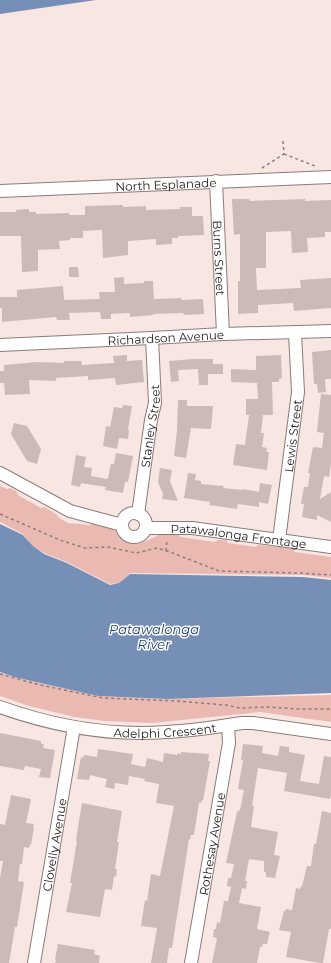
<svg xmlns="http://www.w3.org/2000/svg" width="331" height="963" viewBox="0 0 331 963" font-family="Montserrat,sans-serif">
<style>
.green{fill:#eabab2}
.water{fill:#768fb7}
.building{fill:#cbbab6}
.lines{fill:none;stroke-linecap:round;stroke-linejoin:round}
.minor-casing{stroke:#8c7c79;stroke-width:14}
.path{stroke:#8a7e7c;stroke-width:1.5;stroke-dasharray:3 3;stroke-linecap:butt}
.minor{stroke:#fff;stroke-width:12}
.labels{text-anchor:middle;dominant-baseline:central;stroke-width:3;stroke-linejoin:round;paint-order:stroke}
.street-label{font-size:12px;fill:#211b19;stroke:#fff}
.water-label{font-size:13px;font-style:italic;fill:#1b3c6f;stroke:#fff}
</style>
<rect width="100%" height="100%" fill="#f8e6e3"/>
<g class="green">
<path d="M0 486 7 489 10 488 16 491 18 495 41 508 45 507 57 515 59 518 68 523 90 525 93 523C99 524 106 525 111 528 119 532 125 542 134 544 147 546 166 523 181 537L215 542 218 540H226L228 543 256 547 258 545 292 548 295 552 331 557V578L304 575 130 573 119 583 110 584 67 562 44 553 33 546 23 534 0 522Z"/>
<polygon points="0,673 14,677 98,696 168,699 331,695 331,722 260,712 152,723 105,721 74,717 29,706 0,696"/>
</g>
<g class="water">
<polygon points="0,0 96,0 0,14"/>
<polygon points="0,524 23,535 33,546 44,554 67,563 110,585 119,583 130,574 303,577 331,580 331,693 168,699 98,696 14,677 0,672"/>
</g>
<g class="building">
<polygon points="232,199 249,199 250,201 305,199 305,201 331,200 331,232 325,232 325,237 307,238 308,252 292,253 291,231 266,232 266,268 256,268 257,290 301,288 300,280 331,278 331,308 294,311 293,303 258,305 258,313 238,314 238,281 240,281 240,234 234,235"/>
<polygon points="123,205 123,207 146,206 146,210 180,209 180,207 192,207 192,216 203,216 204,235 178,236 178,238 172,238 172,244 156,245 156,239 128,241 128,255 103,258 102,230 83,231 83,238 70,238 70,240 59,241 60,249 38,250 38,271 22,272 21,236 0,236 0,212 16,212 16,210 29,209 29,212 36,212 36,214 69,213 69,215 85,215 85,206"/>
<polygon points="69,267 78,267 79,277 69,277"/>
<polygon points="124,277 124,284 144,283 144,281 153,281 154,299 181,298 181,300 203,299 204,314 184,315 183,313 153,314 153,315 130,317 130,313 111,314 111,319 101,319 100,312 69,313 70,320 57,320 56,317 2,322 2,308 0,308 0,297 17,297 17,290 63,286 64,300 100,299 99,292 115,292 114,278"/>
<polygon points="331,350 331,379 325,379 326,392 318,393 317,384 314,384 312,352"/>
<polygon points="127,355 127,361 142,360 144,382 116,385 115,378 88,380 88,376 56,378 56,381 29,380 30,394 5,395 4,383 0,383 0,371 4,371 4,365 37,362 64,363 64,361 81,361 82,365 114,363 113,356"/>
<polygon points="281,355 282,378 279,379 279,382 272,382 273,415 263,415 261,433 264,433 262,447 267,448 266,452 269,452 267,470 233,465 236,444 245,445 249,415 246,415 246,399 258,399 257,383 231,382 231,369 256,370 256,356"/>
<polygon points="193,359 213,359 213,364 223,364 223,374 208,374 208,385 199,385 198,369 178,370 179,381 171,382 169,361"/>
<polygon points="321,394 331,395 331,464 329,477 324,476 320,499 331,492 331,522 317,515 317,520 302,517 304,504 301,504 304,487 308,487 310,473 308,473 313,447 322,448 324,433 317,432"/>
<polygon points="178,400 187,400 187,406 213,406 211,429 191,428 186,458 174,456 177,431"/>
<polygon points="123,405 132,406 128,429 129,430 128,439 119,438 117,449 103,446 106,426 110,427 114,407 122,408"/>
<polygon points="14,423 27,426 41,449 37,464 27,461 11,434"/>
<polygon points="116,453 133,456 128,482 125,482 123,493 105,490 106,487 81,483 80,487 71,485 76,455 86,457 84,467 92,468 91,476 107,479 108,478 111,464 114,464"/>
<polygon points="160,468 172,470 170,481 178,501 162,499 163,494 158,482"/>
<polygon points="188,473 196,474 195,480 201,481 201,484 224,486 223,488 242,490 243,489 259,492 260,483 272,485 268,504 259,502 259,507 238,504 237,509 209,505 210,502 184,498"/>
<polygon points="0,733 41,741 41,744 44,744 43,748 55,750 50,778 39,777 41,769 25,766 24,770 0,766"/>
<polygon points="243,744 263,746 262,753 278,756 280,746 289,747 289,752 305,755 300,781 319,784 324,756 331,757 331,795 330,799 284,791 287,773 258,768 252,806 254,806 251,827 278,832 274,855 280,856 275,878 266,877 266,872 264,872 264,861 249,859 245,881 247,881 246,889 242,888 239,903 261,907 257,929 270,932 267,944 263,944 262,947 260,947 257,963 212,963 217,938 213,937 214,929 216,929 217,922 220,923 224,901 228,901 231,887 227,886 228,878 231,878 234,864 226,863 237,812 240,810 244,790 238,789 243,760 241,760"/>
<polygon points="98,749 133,754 131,764 145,767 147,758 163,762 164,753 177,755 178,753 181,754 181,752 209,754 208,761 210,761 203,801 202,800 201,803 199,803 194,835 191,835 190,840 189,839 172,948 169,948 167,963 151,963 157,928 141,926 145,900 147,901 151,874 160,876 174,806 156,803 159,784 144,781 145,779 129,776 128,785 115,783 114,789 105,787 107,779 90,775 89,780 77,779 81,757 83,758 84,755 97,757"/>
<polygon points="11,795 31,799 26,823 34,824 33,827 34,827 31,845 30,844 29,848 24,847 22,864 20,864 18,881 24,882 17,927 15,927 9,963 0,963 0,878 3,861 0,861 0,824 5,825"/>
<polygon points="82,803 122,811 117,842 119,842 115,869 117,869 116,877 114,876 112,890 105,889 100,917 66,912 72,883 70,883 77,841 76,841 78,827"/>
<polygon points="322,811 331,813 331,929 329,929 323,963 320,963 286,957 291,932 279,930 284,911 285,911 286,909 292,910 296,888 300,889 301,886 302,886 307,866 311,866 314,844 316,844"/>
<polygon points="58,944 95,950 94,954 100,956 99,963 55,963 56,960 55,959"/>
</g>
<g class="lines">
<defs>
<g id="minor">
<path id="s1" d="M216 181 223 334"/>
<path id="s2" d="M0 191 331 177"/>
<path id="s3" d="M0 345 152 338 223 334 331 331"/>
<polyline points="0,473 70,511 122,525"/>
<circle cx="134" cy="525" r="12"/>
<path id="s4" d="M138 514 151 420 155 403 152 338"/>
<path id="s5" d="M146 528H192L331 547"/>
<path id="s6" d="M279 540 298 392 295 333"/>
<path id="s7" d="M0 707C53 726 110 736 166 732 191 731 217 727 242 723H253L331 734"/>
<path id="s8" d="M34 963 74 727"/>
<path id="s9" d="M191 963 229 743 228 725"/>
</g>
</defs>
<use href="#minor" class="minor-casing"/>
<g class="path">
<polyline points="283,141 284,154"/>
<polyline points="284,154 315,166"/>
<polyline points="262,168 284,154"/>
<polyline points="0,514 60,540 85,548 108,547 136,553 157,548 170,552 219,571 298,573 331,575"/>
<polyline points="166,551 167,539"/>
<polyline points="0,674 40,685 103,698 178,701 226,705 240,708 268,707 299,709 331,709"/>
</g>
<use href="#minor" class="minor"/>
</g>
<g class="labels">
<g class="street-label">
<text stroke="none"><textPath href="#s2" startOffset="166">North Esplanade</textPath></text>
<text stroke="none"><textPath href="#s1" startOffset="77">Burns Street</textPath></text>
<text stroke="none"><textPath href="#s3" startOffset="166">Richardson Avenue</textPath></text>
<text stroke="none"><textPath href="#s4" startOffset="89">Stanley Street</textPath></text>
<text stroke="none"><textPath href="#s6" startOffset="105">Lewis Street</textPath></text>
<text stroke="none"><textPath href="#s5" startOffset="93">Patawalonga Frontage</textPath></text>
<text stroke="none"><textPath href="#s7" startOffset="168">Adelphi Crescent</textPath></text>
<text stroke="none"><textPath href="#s9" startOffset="121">Rothesay Avenue</textPath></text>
<text stroke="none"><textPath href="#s8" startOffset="120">Clovelly Avenue</textPath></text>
</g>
<g class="water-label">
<text x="154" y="629">Patawalonga<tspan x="154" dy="15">River</tspan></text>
</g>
</g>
</svg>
